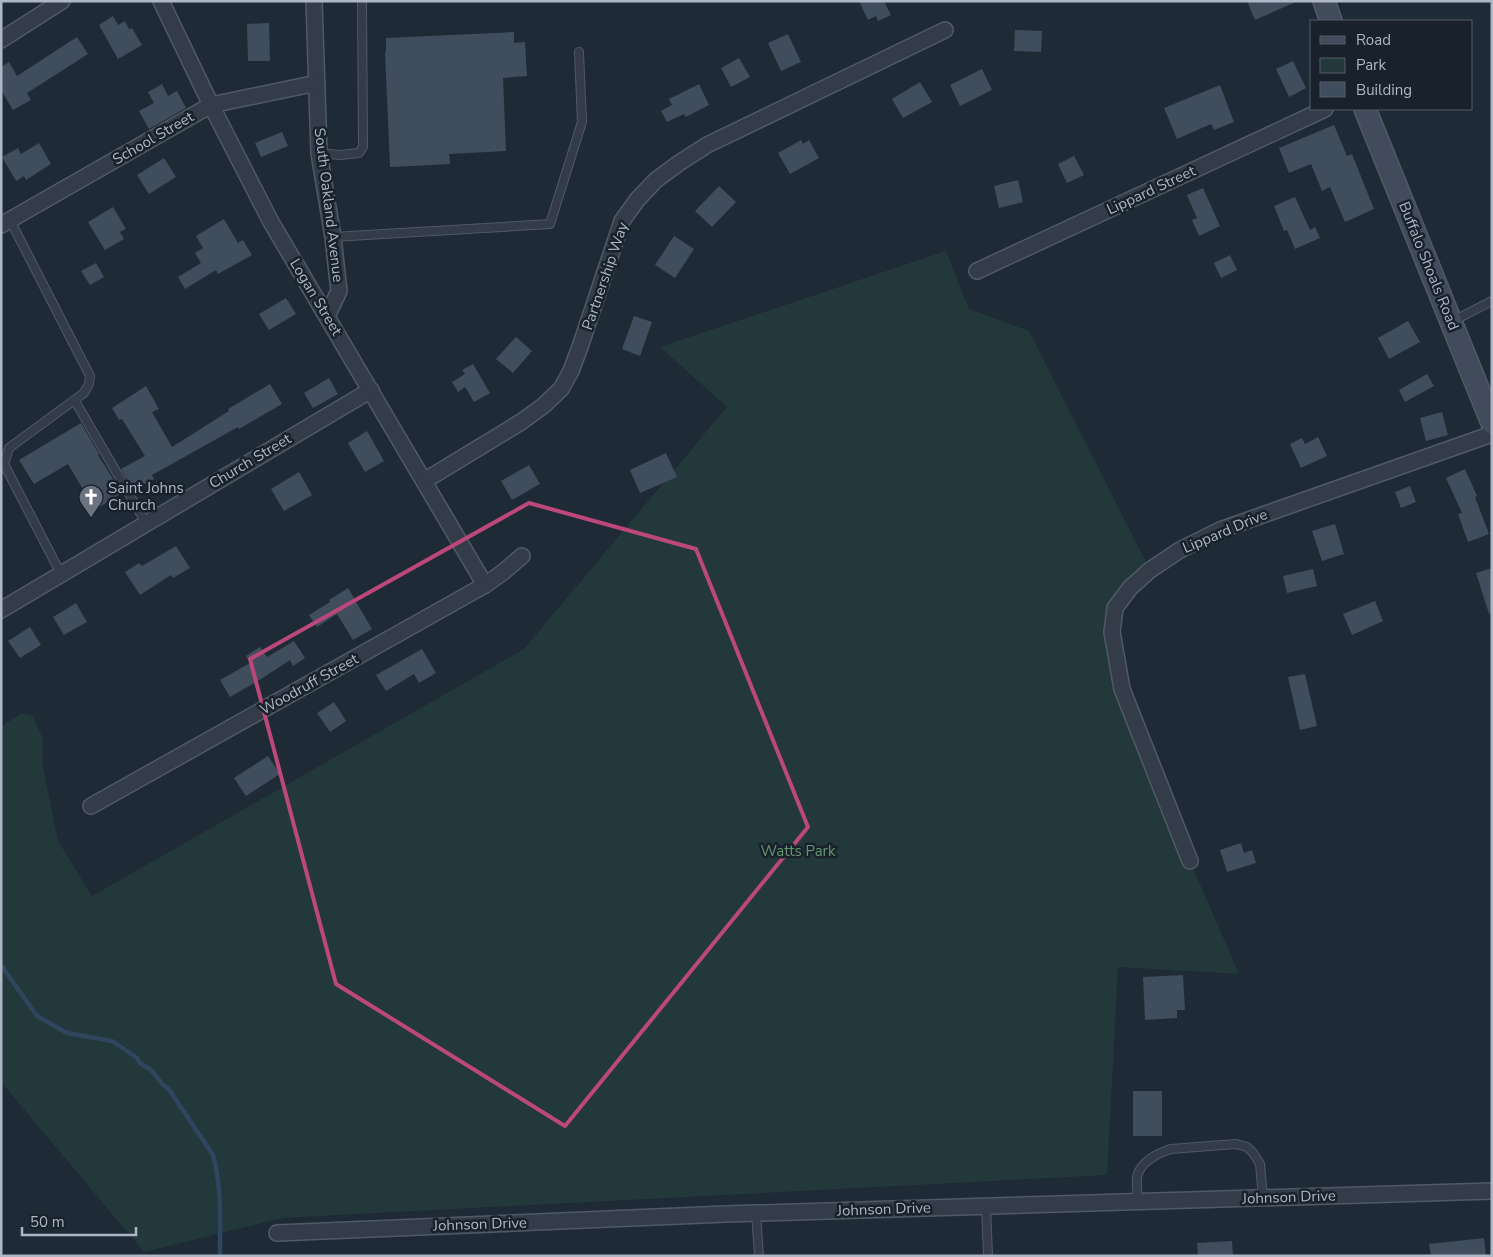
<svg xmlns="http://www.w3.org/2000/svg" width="1493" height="1257" viewBox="0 0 1493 1257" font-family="'Nunito Sans',sans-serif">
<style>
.green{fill:#22383a}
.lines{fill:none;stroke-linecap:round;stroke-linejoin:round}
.stream{stroke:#30455e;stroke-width:4.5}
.building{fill:#404d5d}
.lane-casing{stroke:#505a66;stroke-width:10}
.street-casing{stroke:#505a66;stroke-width:18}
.secondary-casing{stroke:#505a66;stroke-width:24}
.lane{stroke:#333c48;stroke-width:8}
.street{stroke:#333c48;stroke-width:15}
.secondary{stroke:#414b5b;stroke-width:21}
.marked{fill:none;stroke:#bc487b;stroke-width:4;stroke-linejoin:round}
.labels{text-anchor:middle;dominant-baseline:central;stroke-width:5;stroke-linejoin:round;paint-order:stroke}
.street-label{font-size:15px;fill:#adb7c5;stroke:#18212c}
.poi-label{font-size:15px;fill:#adb7c5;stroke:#18212c;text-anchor:start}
.park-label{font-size:15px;fill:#64966e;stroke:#18212c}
</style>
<rect width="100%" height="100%" fill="#1f2a37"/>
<polygon class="green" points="946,251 969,309 1029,331 1150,570 1115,608 1115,654 1190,861 1239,974 1118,967 1107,1175 282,1218 144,1252 1,1082 1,727 21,713 33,716 43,739 42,762 58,841 92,896 524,649 727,407 660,347"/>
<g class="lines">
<path class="stream" d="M1 965 37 1016 67 1033 112 1041 137 1058 140 1063 151 1070 163 1085 168 1088 213 1155C222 1187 220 1223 220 1256"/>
</g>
<g class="building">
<polygon points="859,1 884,1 891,15 878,21 876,16 868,20"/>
<polygon points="1247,1 1298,1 1255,20"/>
<polygon points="113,16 118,25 125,21 129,29 132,28 142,45 118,59 99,25"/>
<polygon points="269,23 270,61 248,61 247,24"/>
<polygon points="1015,30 1042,31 1041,52 1014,51"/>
<polygon points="514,32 514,43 525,42 527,76 503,78 506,151 449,154 450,164 390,167 385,52 386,51 386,38"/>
<polygon points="788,34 801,62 781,71 768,43"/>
<polygon points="77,37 88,54 27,93 31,100 13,110 1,90 1,67 9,62 17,76"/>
<polygon points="739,58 750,77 731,87 721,68"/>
<polygon points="1293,61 1306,88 1289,97 1276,69"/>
<polygon points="982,69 992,90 960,106 950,85"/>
<polygon points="920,82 932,102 903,118 892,99"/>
<polygon points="162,84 168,96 177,91 186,108 149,129 139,111 154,103 148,92"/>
<polygon points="699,84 709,105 686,117 684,114 667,122 661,111 672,105 669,99"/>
<polygon points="1220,85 1234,122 1214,130 1211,124 1177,139 1164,108"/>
<polygon points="1334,125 1347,156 1352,154 1374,209 1345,222 1330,187 1322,191 1311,164 1289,173 1279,148"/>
<polygon points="282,132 288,146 261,157 255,143"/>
<polygon points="801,140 803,144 809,140 819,158 790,174 778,153"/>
<polygon points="39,143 51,164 26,180 24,176 16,181 2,157 18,148 21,154"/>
<polygon points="1074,156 1084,175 1067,183 1058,164"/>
<polygon points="164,158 176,177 149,194 137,175"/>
<polygon points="1018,180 1023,202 999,208 994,186"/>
<polygon points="719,186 736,202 712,227 695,211"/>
<polygon points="1203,188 1220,226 1199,236 1192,220 1197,218 1187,195"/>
<polygon points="1295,197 1310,230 1315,227 1320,238 1295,249 1287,230 1284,231 1274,206"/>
<polygon points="113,207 126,229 120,232 124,239 105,250 88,222"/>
<polygon points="224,219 238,243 243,240 252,255 218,274 216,270 185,289 178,277 201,263 195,253 203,248 196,236"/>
<polygon points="674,236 694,249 675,278 655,265"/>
<polygon points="1230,255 1237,270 1221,278 1214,263"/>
<polygon points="96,263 104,277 90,285 81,271"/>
<polygon points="286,298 296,314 269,330 259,314"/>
<polygon points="634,316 652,322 640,356 622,349"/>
<polygon points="1408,321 1420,342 1389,359 1378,338"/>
<polygon points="516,337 532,351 513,373 496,359"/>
<polygon points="473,364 490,393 474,402 465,387 458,392 452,382 465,374 462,370"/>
<polygon points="1427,374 1434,386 1405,402 1399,390"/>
<polygon points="329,378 338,394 313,408 304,393"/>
<polygon points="270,384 282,404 239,429 238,427 152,475 154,479 139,487 138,484 132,488 121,469 145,456 122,419 119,420 112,408 146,386 159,409 152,412 172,447 229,411 228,409"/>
<polygon points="1442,412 1448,435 1426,441 1420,418"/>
<polygon points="81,423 99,454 98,455 122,493 95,510 68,464 34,484 19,460"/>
<polygon points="367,431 384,461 365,472 348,443"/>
<polygon points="1318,437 1327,456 1301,468 1290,444 1302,438 1305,444"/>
<polygon points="666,453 677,477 640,493 630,470"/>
<polygon points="529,465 540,484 512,500 501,481"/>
<polygon points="1465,469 1477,496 1475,497 1489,534 1468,542 1458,514 1462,513 1446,478"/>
<polygon points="299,472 312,495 284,511 271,489"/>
<polygon points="1410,486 1416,502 1401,508 1395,492"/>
<polygon points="1335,524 1344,554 1322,561 1312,531"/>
<polygon points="176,546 190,568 173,578 171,575 140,595 125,572 139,563 142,566"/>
<polygon points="1492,568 1492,613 1489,614 1476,573"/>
<polygon points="1313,569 1317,586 1287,593 1283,576"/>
<polygon points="348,588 372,629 353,640 337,614 317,627 309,615 330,602 329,600"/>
<polygon points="1375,601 1383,621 1352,635 1343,614"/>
<polygon points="76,603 87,622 64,635 53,617"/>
<polygon points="30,627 41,645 20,658 8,641"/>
<polygon points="294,641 305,658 293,666 290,660 261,679 230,697 220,680 250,663 246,656 260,647 267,657"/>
<polygon points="422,649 436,673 419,683 414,674 386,691 376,675"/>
<polygon points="1305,674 1317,726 1300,730 1288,677"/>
<polygon points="334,702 346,721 330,732 317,713"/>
<polygon points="268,756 280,774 246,796 234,778"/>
<polygon points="1241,843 1244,853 1252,850 1256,863 1227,872 1220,850"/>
<polygon points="1183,975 1185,1010 1177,1010 1177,1018 1145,1020 1143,977"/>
<rect x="1133" y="1091" width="29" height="45"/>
<polygon points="1484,1238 1486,1256 1431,1256 1429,1244"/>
<polygon points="1232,1241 1233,1256 1198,1256 1197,1243"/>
</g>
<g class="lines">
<defs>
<g id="lane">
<polyline points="319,153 340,155 359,153 363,147 362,1"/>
<polyline points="10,220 90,376 89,384 84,393 9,448 4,464 61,574"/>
<polyline points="333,237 550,224 582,122 579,52"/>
<polyline points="1453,321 1492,301"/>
<polyline points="75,401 146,523"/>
<path d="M1138 1202C1138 1194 1136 1185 1137 1177 1140 1162 1158 1153 1171 1149L1236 1144 1247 1147 1254 1154 1260 1164 1263 1198"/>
<polyline points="986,1206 988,1256"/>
<polyline points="756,1213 759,1256"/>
</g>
<g id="street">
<polyline points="161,1 211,105 271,222 485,585"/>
<polyline points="314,1 319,153 333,237 339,291 327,316"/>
<polyline points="1,40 62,1"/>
<polyline points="1,225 211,105 317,83"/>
<polyline points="977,271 1325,109"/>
<polyline points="424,481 521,422 543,406 561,389 571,371 581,344 622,221 637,200 656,180 679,163 707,145 945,30"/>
<polyline points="1,610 371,390"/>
<polyline points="91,806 485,585 502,573 522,556"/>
<polyline points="1190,861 1122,689 1112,632 1115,608 1130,588 1150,570 1180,550 1220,530 1492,434"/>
<polyline points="277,1233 726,1214 1492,1191"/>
</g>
<g id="secondary">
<polyline points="1324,1 1331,21"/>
<polyline points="1365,109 1492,423"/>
</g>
</defs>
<use href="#lane" class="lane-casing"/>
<use href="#street" class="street-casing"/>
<use href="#secondary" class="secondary-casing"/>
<use href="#lane" class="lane"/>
<use href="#street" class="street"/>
<use href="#secondary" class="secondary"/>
</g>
<path class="marked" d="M529 503 696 549 808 827 565 1126 336 984 250 659Z"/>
<defs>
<symbol id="church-pin" viewBox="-11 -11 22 30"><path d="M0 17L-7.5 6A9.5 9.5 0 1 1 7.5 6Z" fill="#6b7280" stroke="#18212c"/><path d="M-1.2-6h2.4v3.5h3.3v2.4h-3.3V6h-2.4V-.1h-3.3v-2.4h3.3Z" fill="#fff"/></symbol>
</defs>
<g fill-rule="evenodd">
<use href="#church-pin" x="77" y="483" width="28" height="38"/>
</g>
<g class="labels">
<g class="street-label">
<text transform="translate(153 138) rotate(-30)">School Street</text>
<text transform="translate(1151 190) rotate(-25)">Lippard Street</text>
<text transform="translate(329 205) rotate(83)">South Oakland Avenue</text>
<text transform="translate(1429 266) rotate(68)">Buffalo Shoals Road</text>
<text transform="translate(605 276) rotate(-71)">Partnership Way</text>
<text transform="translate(316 297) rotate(59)">Logan Street</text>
<text transform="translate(250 461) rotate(-31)">Church Street</text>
<text transform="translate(1225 531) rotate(-23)">Lippard Drive</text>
<text transform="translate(309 684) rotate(-29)">Woodruff Street</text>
<text transform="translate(1289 1197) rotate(-2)">Johnson Drive</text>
<text transform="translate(884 1209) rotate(-2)">Johnson Drive</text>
<text transform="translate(480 1224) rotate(-2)">Johnson Drive</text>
</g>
<g class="poi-label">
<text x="108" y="488">Saint Johns<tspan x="108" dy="17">Church</tspan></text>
</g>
<g class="park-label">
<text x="798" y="851">Watts Park</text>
</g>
</g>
<rect width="1493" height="1257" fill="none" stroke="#adb7c5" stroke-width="5"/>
<rect x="1310" y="20" width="162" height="90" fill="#18212c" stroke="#545d69"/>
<rect x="1320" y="36" width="25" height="8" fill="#414b5b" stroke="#545d69"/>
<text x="1356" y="45" font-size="15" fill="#adb7c5">Road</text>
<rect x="1320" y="58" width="25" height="15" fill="#22383a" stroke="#545d69"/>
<text x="1356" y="70" font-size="15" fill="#adb7c5">Park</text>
<rect x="1320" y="82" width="25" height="15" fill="#404d5d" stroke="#545d69"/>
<text x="1356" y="95" font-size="15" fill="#adb7c5">Building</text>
<path d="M22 1227v8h114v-8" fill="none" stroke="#adb7c5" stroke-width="2.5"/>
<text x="30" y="1227" font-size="15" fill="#adb7c5" stroke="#18212c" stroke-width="4" paint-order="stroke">50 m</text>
</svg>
